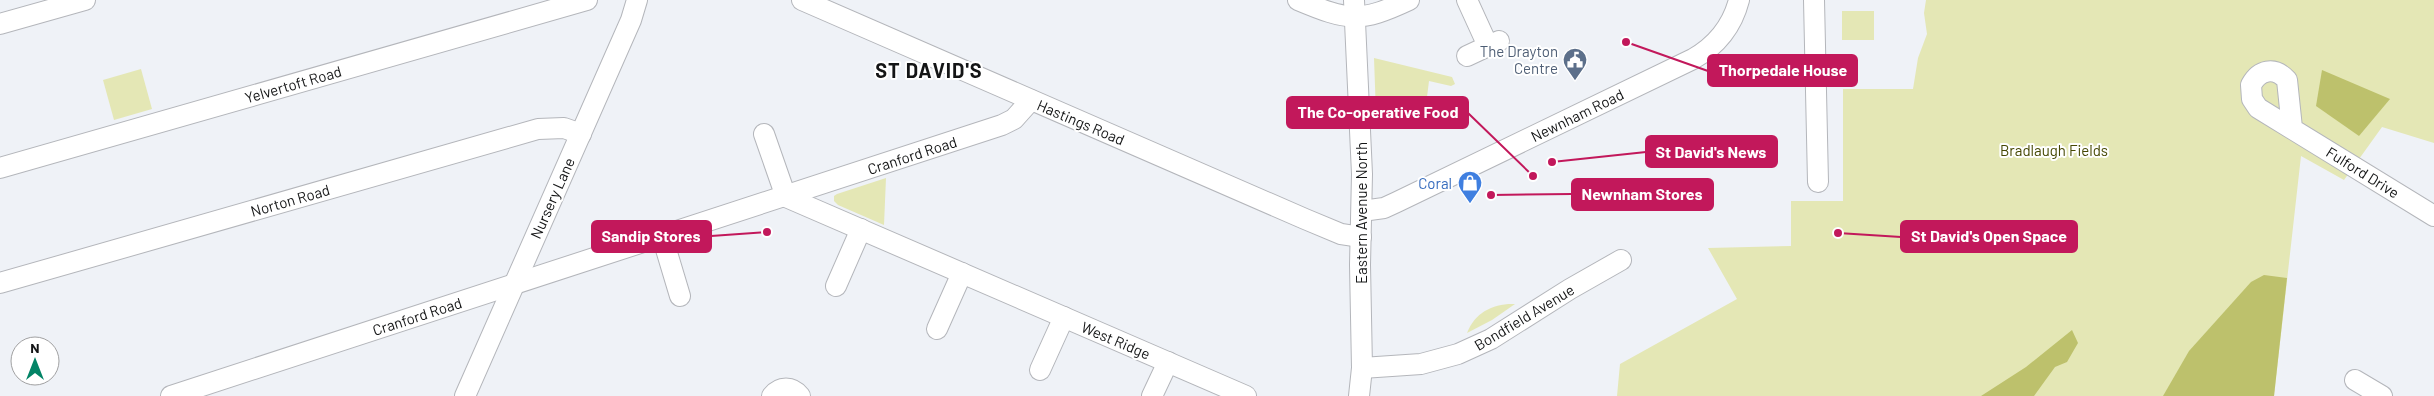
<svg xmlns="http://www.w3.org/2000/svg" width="2434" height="396" viewBox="0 0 2434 396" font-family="Barlow,sans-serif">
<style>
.green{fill:#e4e7b5}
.forest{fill:#bdc16c}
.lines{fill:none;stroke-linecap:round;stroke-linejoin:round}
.minor-casing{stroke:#b4b6bb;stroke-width:22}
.minor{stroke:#fff;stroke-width:20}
.labels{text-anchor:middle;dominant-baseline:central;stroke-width:4;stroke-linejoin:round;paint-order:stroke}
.service-label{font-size:15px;fill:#4e5e75;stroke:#fff;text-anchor:end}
.street-label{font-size:15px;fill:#141516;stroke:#fff}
.park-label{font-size:15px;fill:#464803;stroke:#fff}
.shop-label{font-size:15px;fill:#366cbe;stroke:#fff;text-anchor:end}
.district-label{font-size:20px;font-weight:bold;letter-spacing:1px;fill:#141516;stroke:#fff}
.leader{fill:none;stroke:#c2185b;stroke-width:2}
.callout-dot{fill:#c2185b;stroke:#fff;stroke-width:2}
.callout{fill:#c2185b;stroke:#c2185b;stroke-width:2}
.callout-label{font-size:16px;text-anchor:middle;font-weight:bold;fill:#fff}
</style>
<rect width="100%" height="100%" fill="#eff2f7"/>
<g class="green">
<polygon points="1926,0 2434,0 2434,143 2382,127 2344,180 2301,156 2274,396 1617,396 1620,364 1737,299 1708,248 1791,246 1791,201 1843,201 1843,89 1913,89 1918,58 1927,34 1924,13"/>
<rect x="1842" y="11" width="32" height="29"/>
<polygon points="1374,58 1452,77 1455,84 1451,86 1429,81 1427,97 1398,113 1376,114"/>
<polygon points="141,69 152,109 114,120 103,80"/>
<polygon points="886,178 884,225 838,205 834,201 834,196 837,194"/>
<path d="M1515 304 1492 320 1467 333C1475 312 1494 303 1515 304Z"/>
</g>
<g class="forest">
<polygon points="2322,70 2390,99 2359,136 2316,106"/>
<polygon points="2264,275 2287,278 2274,396 2163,396 2189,351 2251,282"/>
<polygon points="2072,330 2078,343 2067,362 2055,367 2034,396 1981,396 2026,367"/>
</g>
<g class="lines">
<defs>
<g id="minor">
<polyline points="802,0 1305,219 1341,234 1361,237"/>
<path d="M1298 0C1348 21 1360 23 1409 0"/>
<polyline points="1354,0 1362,174 1360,265 1362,368 1359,396"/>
<polyline points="1467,0 1488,46"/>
<polyline points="1814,0 1818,182"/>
<polyline points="0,24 85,0"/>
<polyline points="1467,56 1499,41"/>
<path d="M2292 128 2287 80C2274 66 2259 70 2251 85L2252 99 2258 108 2434 216"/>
<polyline points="764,134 786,197 1246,396"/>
<polyline points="0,168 587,0"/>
<path d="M1362 211 1384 208 1397 202 1693 59C1716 46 1732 27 1739 0"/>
<polyline points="662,236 680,296"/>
<polyline points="0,283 538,129 564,128 581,134"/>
<polyline points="836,286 861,229"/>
<polyline points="937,329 962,273"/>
<polyline points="1362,368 1421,364 1458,354 1491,339 1570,289 1621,260"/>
<polyline points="1040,370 1064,317"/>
<polyline points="2355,380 2382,396"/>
<polyline points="171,396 1002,125 1014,119 1031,100"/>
<polyline points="465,396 631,20 637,0"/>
<path d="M772 396C780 386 792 386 800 396"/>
<polyline points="1152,396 1168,362"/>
</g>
</defs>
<use href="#minor" class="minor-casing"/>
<use href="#minor" class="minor"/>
</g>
<defs>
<symbol id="civic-pin" viewBox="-11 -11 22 30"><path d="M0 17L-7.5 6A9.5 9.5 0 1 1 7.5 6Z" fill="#5c6f8a" stroke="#fff"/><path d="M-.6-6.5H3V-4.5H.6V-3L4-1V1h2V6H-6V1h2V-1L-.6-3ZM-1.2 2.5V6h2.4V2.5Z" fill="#fff"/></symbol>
<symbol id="shop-pin" viewBox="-11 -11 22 30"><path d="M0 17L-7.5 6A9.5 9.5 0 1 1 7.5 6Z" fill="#3f7fe0" stroke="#fff"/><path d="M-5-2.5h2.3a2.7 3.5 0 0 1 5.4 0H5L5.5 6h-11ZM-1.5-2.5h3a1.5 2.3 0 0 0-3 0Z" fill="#fff"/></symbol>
</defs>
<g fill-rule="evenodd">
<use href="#civic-pin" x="1561" y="46" width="28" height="38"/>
<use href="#shop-pin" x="1456" y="169" width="28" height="38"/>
</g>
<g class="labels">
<g class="service-label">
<text x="1558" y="51">The Drayton<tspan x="1558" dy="17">Centre</tspan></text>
</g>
<g class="street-label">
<text transform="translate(293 84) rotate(-16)">Yelvertoft Road</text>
<text transform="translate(1577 115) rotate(-26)">Newnham Road</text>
<text transform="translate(1081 122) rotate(23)">Hastings Road</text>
<text transform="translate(912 155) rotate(-18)">Cranford Road</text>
<text transform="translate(2363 172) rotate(32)">Fulford Drive</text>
<text transform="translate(552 198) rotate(-66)">Nursery Lane</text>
<text transform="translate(290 200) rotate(-16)">Norton Road</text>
<text transform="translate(1361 213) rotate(-90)">Eastern Avenue North</text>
<text transform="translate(417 316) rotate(-18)">Cranford Road</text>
<text transform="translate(1524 317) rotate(-31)">Bondfield Avenue</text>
<text transform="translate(1116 340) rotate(23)">West Ridge</text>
</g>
<g class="park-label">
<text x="2054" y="150">Bradlaugh Fields</text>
</g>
<g class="shop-label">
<text x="1452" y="183">Coral</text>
</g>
<g class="district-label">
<text x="929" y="70">ST DAVID'S</text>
</g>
</g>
<path class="leader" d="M1626 42L1708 71M1533 176L1468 113M1552 162L1646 152M1491 195L1572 194M767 232L711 236M1838 233L1901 237"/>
<g class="callout-dot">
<circle cx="1626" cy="42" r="5"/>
<circle cx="1533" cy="176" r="5"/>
<circle cx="1552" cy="162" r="5"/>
<circle cx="1491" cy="195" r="5"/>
<circle cx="767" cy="232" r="5"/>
<circle cx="1838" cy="233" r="5"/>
</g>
<g class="callout">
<rect x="1708" y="55" width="149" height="31" rx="5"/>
<rect x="1287" y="97" width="181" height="31" rx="5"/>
<rect x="1646" y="136" width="131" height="31" rx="5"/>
<rect x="1572" y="179" width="141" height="31" rx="5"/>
<rect x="592" y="221" width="119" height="31" rx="5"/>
<rect x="1901" y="221" width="176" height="31" rx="5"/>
</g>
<g class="callout-label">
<text x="1783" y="76">Thorpedale House</text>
<text x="1378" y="118">The Co-operative Food</text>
<text x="1711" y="158">St David's News</text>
<text x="1642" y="200">Newnham Stores</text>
<text x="651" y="242">Sandip Stores</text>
<text x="1989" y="242">St David's Open Space</text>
</g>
<g transform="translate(35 361)"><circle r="24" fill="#ffffff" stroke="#a1a1a2"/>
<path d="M0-4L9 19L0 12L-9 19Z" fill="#038466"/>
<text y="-8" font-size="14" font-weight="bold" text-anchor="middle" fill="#141516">N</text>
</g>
</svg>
